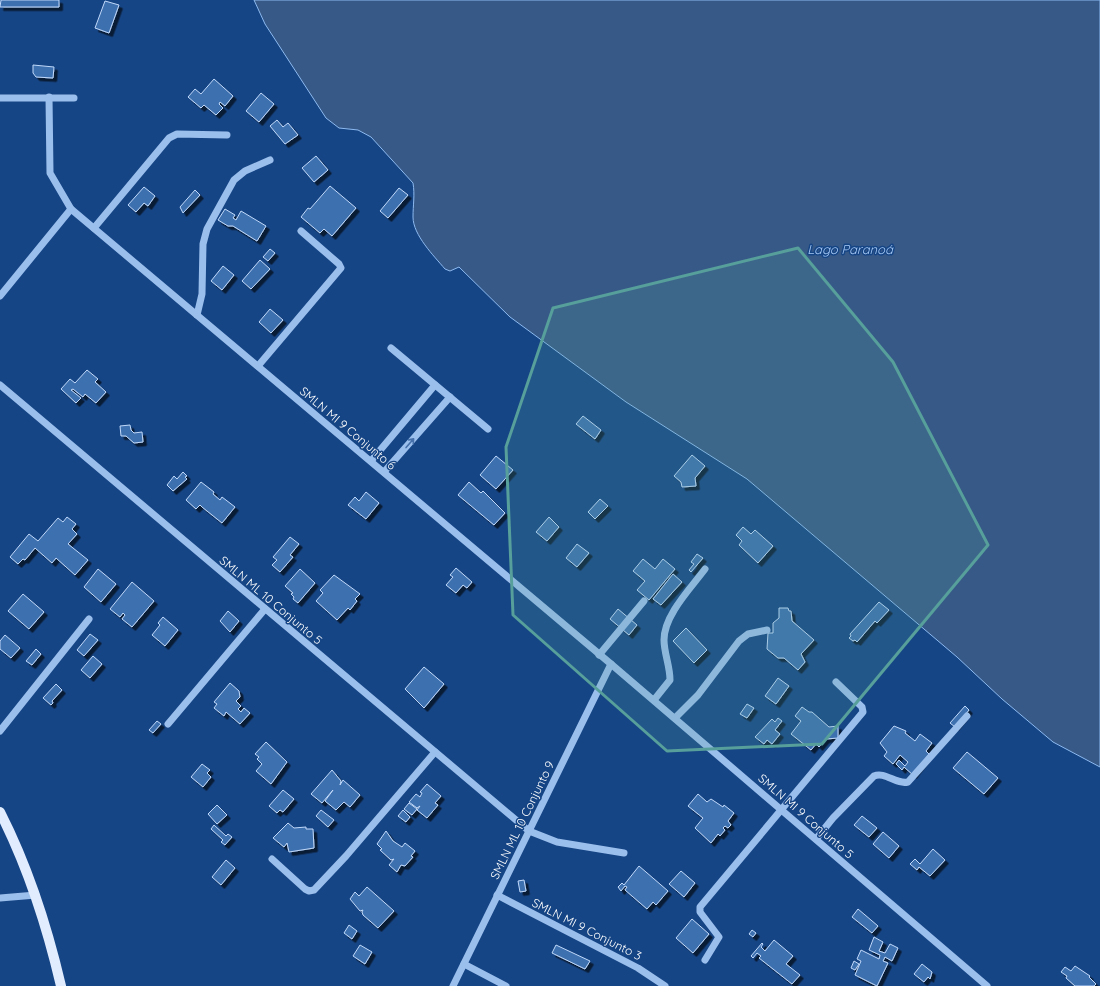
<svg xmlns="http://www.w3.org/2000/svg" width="1100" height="986" viewBox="0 0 1100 986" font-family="Quicksand,sans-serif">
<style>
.water{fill:#365988;stroke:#8dbaf0}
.building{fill:#3e6faf;stroke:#c0d9fa;filter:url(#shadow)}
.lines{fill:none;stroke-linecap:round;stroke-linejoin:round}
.minor{stroke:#9bbfed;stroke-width:7}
.major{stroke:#e1ecff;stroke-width:10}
.oneway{stroke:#4570a9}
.marked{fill:#579f9a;fill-opacity:0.2;stroke:#579f9a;stroke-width:3;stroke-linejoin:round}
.labels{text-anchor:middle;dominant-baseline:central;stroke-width:3;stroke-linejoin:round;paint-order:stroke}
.street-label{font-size:12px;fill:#fff;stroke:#164585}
.water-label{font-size:13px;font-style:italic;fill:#a6c9f5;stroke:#164585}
</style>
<defs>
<filter id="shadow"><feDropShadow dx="3.5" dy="3.5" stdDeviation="0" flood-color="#0009"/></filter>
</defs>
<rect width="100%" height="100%" fill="#164585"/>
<path class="water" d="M254 0H1100V767L1053 742 1002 699 957 657 747 479 626 402 510 317 459 267 450 271 445 269C434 256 413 235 413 217 413 205 415 195 413 183L371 137 358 130 339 128 326 118 265 24Z"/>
<g class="building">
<polygon points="1,0 59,0 59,7 0,7"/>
<polygon points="105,1 119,5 109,33 95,28"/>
<polygon points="33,65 54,67 53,78 36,77 33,73"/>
<polygon points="214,79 233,96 225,106 220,102 219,104 223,108 216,115 204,105 201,108 188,97 195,89 201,94"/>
<polygon points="261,93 274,104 259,122 246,111"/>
<polygon points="277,120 283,127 288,123 298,135 285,144 270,126"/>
<polygon points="316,156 328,170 314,182 302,168"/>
<polygon points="330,186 356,208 332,236 324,229 320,233 301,217 308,208 310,209"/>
<polygon points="144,187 155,196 148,206 144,203 136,212 128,205"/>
<polygon points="399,188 408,195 388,218 380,211"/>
<polygon points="195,190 200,195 183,213 180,207"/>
<polygon points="225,209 235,215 233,218 236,220 241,211 266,226 257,241 233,226 228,226 218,220"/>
<polygon points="270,249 275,253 268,261 263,257"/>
<polygon points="260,260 270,269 251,289 242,281"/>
<polygon points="223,266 234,275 222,290 211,281"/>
<polygon points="270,309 283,320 271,333 259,322"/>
<polygon points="87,370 98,379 95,382 106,392 96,403 85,394 83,397 73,389 71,390 81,398 76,403 61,389 70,379 75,383"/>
<polygon points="583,416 601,430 595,439 576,424"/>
<polygon points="130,425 131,430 134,433 142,432 143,442 134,443 126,436 121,436 120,426"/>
<polygon points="692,455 705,466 695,478 696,486 682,487 681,482 674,476"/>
<polygon points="496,456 513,470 496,489 480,475"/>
<polygon points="183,472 187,476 185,477 187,479 173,491 167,485 174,476 177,479"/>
<polygon points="201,482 214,492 213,494 220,500 222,497 235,507 222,523 202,507 200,505 196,509 186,500"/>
<polygon points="469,482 481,493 483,491 505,513 494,525 458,495"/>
<polygon points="366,492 379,503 366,519 348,505 355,497 359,501"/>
<polygon points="600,499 608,506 595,519 588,512"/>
<polygon points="67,517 76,524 72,529 77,534 68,544 88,560 75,575 56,558 52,563 35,548 25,560 23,559 18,564 10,557 29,534 38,541 58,518 63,522"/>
<polygon points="549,517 559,527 547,541 536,532"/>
<polygon points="743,527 751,534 755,530 773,546 758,563 739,545 742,541 736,535"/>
<polygon points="290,537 299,544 290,555 293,557 280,572 272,565 277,560 273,557"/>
<polygon points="577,544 589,553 577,567 566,558"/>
<polygon points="697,554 703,558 691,572 689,570 694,564 691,562"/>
<polygon points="643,559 655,569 663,559 675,569 649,600 637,590 645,581 633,571"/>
<polygon points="456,568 472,582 467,588 463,585 456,593 446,585 453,577 450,575"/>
<polygon points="98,569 116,584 101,602 84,587"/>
<polygon points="300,569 315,583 298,603 293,599 294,597 291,594 293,593 285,586"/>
<polygon points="673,574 682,582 661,605 653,599"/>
<polygon points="334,575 360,594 355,599 357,601 350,610 348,608 337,620 316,601 323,593 320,590"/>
<polygon points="132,582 154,601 132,627 122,619 125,615 123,613 120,617 110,609"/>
<polygon points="23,594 44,612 29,629 8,611"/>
<polygon points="879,602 889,610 877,623 875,621 857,642 855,640 853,641 849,638 851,636 850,634"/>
<polygon points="779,608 788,608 789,611 791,611 792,621 814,640 801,654 805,662 798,670 784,658 778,658 767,649 768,633 773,633 773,623 779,618"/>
<polygon points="618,609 637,625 629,635 610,619"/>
<polygon points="228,611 239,621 230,632 220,621"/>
<polygon points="163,617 178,630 165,646 152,635 160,625 158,623"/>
<polygon points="686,628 707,650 694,663 673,641"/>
<polygon points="90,634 98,640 84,656 77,650"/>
<polygon points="5,635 20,648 11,658 0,649 0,641"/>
<polygon points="36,649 41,654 32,665 26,661"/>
<polygon points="93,656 102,664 90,678 81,670"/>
<polygon points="424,667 444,684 424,708 405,689"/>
<polygon points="778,678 789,686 776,704 765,696"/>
<polygon points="230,683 239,691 240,697 236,701 241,706 238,709 241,712 244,708 250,713 240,724 226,712 224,716 214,708 217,704 214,702"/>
<polygon points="56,684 62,690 52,701 53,703 51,705 43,698"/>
<polygon points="747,704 754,708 747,718 740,714"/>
<polygon points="965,706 969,710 955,727 950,723"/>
<polygon points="802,707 809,712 812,712 829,727 838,726 838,738 826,739 819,747 816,744 811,750 791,734 801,721 795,716"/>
<polygon points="778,718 782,721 775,730 780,734 772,744 767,740 764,744 755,737 772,719 775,722"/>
<polygon points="157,721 161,724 153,733 149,730"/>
<polygon points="894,726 906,731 905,733 915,741 920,734 932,743 926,751 929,754 913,775 904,767 902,770 896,764 899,760 905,766 908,762 900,755 893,764 884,756 887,752 880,743"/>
<polygon points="266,742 287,762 271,784 256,771 262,764 257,759 259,757 255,754"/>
<polygon points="967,752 998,778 984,794 953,768"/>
<polygon points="202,764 210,770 207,773 211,777 203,787 191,777"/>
<polygon points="332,770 341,781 340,785 343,780 360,795 350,807 344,802 336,810 325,801 333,790 322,803 311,794"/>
<polygon points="427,784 441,796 435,803 438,805 427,818 417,810 420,806 417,808 409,802 416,794 420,797 422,793 420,792"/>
<polygon points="283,790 294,799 283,812 280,810 277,813 269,806"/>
<polygon points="698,794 707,802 711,799 723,807 724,805 734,813 728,821 731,825 728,828 725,826 723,828 725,830 720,836 718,834 711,843 695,828 703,818 688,806"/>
<polygon points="409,803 417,809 412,815 404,809"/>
<polygon points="217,805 227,815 217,824 208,814"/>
<polygon points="321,810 334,820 328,827 316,816"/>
<polygon points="403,810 410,817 406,822 398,816"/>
<polygon points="862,816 877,828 869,837 854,825"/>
<polygon points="288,823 294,828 306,827 306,829 313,829 314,848 289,852 287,843 284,847 273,838"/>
<polygon points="214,825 226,836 228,834 232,837 225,845 221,842 223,840 211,829"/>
<polygon points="386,831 393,841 402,847 405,843 415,851 411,856 413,857 405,866 401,865 397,872 389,865 394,859 391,860 380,850 382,849 377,844"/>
<polygon points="883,832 899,846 889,858 873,844"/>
<polygon points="933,849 945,860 930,876 919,867 917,870 910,864 915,859 920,864"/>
<polygon points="226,860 235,868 221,885 212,877"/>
<polygon points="639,866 668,891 656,905 653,902 647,909 625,890 627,887 625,886 621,891 618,887 622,883 624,885"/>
<polygon points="681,871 695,883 684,897 669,884"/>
<polygon points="524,880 526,891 520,892 518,881"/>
<polygon points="367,887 394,911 378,928 363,915 362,912 363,910 360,911 350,899 355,892 359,896"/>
<polygon points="858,909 878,926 872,933 852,917"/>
<polygon points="692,919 709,934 693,953 676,938"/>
<polygon points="349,925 357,931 352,939 344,933"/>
<polygon points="752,930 756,933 753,937 749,934"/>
<polygon points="874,937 883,942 879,951 885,953 890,944 898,948 892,961 885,957 883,961 888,963 877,986 855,975 861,961 857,959 861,950 879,959 880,955 869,950"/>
<polygon points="774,940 793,956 786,964 800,975 792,984 759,958 761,956 757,953 753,958 751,956 762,943 763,944 761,947 765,951"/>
<polygon points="360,945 372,952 365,964 353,956"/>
<polygon points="556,945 590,961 585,969 552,953"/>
<polygon points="854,961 859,964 855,970 851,968"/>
<polygon points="922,964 932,972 930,979 928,977 924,982 914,974"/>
<polygon points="1075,966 1090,976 1089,977 1096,984 1094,986 1075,986 1066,978 1067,976 1061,972 1065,967 1071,971"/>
</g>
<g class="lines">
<g class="minor">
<polyline points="49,97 50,173 71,209 611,664 987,986"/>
<polyline points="0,98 74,98"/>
<polyline points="94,228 169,138 177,134 227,135"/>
<polyline points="0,296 71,209"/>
<polyline points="197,315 202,294 203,244 207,229 234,180 245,171 270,160"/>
<polyline points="391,348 488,429"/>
<polyline points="258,366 341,268 339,264 301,231"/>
<polyline points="0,385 529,831 557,842 624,853"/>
<polyline points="371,461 435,385"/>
<polyline points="384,472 450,397"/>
<polyline points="599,655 644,601"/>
<path d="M654 700 670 680C670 666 664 653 664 640 664 615 691 588 705 569"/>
<polyline points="675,718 698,695 739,641 748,634 767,630"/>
<polyline points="168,724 265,609"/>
<polyline points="0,731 89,619"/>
<path d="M816 839 833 818 874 776C885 771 896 785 908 782L967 716"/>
<polyline points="272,859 305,889 309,891 314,890 346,856 435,752"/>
<polyline points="497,895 638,968 665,986"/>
<polyline points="0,898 36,895"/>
<polyline points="705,960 719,937 700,912 700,907 863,712 862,707 836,682"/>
<polyline points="464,964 506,986"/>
<polyline points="453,986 611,664"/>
</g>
<path class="major" d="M0 812C28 867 47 926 61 986"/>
</g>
<defs><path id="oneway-shaft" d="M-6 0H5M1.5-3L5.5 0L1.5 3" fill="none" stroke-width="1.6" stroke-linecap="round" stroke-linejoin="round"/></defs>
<use class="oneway" href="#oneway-shaft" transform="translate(410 443) rotate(-49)"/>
<path class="marked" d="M798 248 893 362 988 545 822 744 667 751 513 615 506 447 553 308Z"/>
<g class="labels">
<g class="street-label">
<text transform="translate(348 428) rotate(40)">SMLN MI 9 Conjunto 6</text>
<text transform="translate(271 600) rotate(40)">SMLN ML 10 Conjunto 5</text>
<text transform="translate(806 816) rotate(41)">SMLN MI 9 Conjunto 5</text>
<text transform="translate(522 820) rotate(-64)">SMLN ML 10 Conjunto 9</text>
<text transform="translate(587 929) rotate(27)">SMLN MI 9 Conjunto 3</text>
</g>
<g class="water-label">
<text x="850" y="249">Lago Paranoá</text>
</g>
</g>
</svg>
